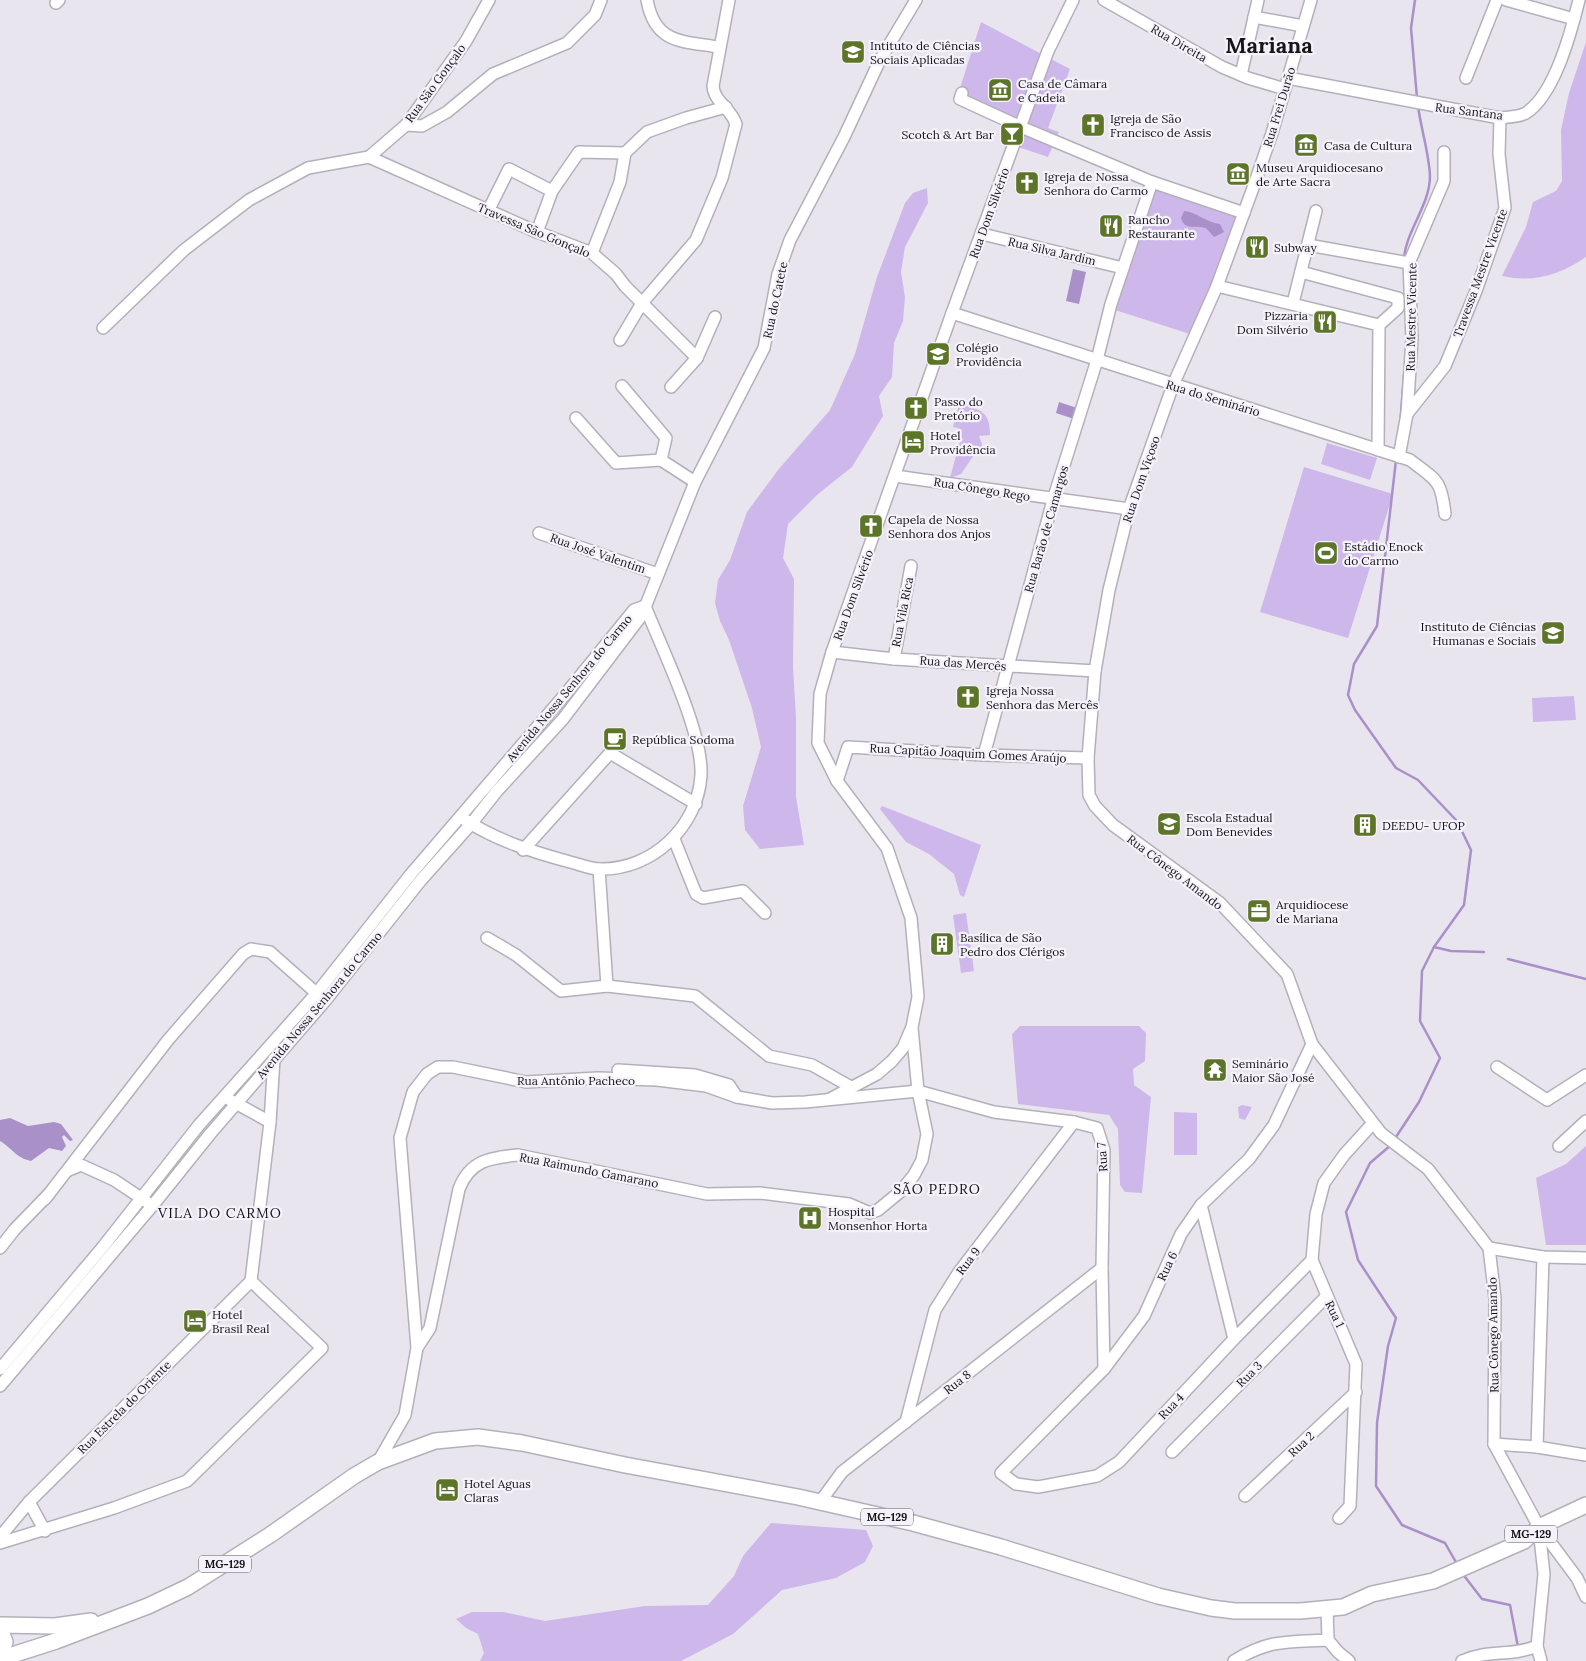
<svg xmlns="http://www.w3.org/2000/svg" width="1586" height="1661" viewBox="0 0 1586 1661" font-family="Lora,serif">
<style>
.green{fill:#ceb7ea}
.water{fill:#aa90c9}
.lines{fill:none;stroke-linecap:round;stroke-linejoin:round}
.stream{stroke:#aa90c9;stroke-width:2.5}
.minor-casing{stroke:#b4b0b9;stroke-width:14}
.major-casing{stroke:#b4b0b9;stroke-width:18}
.minor{stroke:#fff;stroke-width:11}
.major{stroke:#fff;stroke-width:15}
.labels{text-anchor:middle;dominant-baseline:central;stroke-width:4.5;stroke-linejoin:round;paint-order:stroke}
.shield{fill:#f6f2fb;stroke:#59575c;stroke-width:1}
.shield-label{font-size:11px;font-weight:bold;fill:#161518}
.street-label{font-size:12px;fill:#161518;stroke:#f6f2fb}
.poi-label{font-size:12px;fill:#161518;stroke:#f6f2fb;text-anchor:start}
.neighbourhood-label{font-size:14px;letter-spacing:1px;fill:#161518;stroke:#f6f2fb}
.town-label{font-size:22px;font-weight:bold;fill:#161518;stroke:#f6f2fb}
</style>
<rect width="100%" height="100%" fill="#e9e5ee"/>
<g class="green">
<polygon points="981,22 1070,69 1048,128 1059,132 1048,157 1015,146 1022,124 955,104"/>
<path d="M1586 42V257C1560 275 1534 283 1502 276L1526 227 1533 202 1556 191 1562 181 1561 130 1569 93Z"/>
<polygon points="1153,185 1242,218 1193,335 1115,310"/>
<polygon points="927,188 928,203 905,247 901,272 905,297 903,321 894,343 892,377 879,396 883,416 852,467 818,494 788,524 783,558 794,579 793,668 796,718 796,797 804,845 760,849 745,830 743,806 761,747 752,708 729,640 720,621 715,603 718,580 730,560 747,512 778,470 830,410 855,354 877,277 905,203 913,193"/>
<path d="M959 404C980 410 990 410 990 435L979 436 982 444 980 454 974 455 961 474 950 478 961 437 957 435 958 428 953 427Z"/>
<polygon points="1327,443 1377,458 1370,480 1321,464"/>
<polygon points="1304,467 1393,494 1348,638 1260,612"/>
<polygon points="1574,696 1576,720 1533,722 1532,698"/>
<polygon points="882,806 981,845 964,897 960,895 954,874 929,854 906,842 880,809"/>
<polygon points="966,913 974,971 961,973 953,915"/>
<polygon points="1020,1026 1139,1026 1146,1033 1145,1061 1133,1069 1134,1085 1151,1097 1142,1193 1125,1192 1120,1185 1118,1129 1109,1115 1018,1104 1012,1034"/>
<polygon points="1242,1105 1252,1107 1245,1120 1239,1118 1238,1107"/>
<polygon points="1174,1112 1197,1113 1197,1155 1174,1155"/>
<polygon points="1586,1146 1586,1245 1546,1245 1536,1178 1566,1164"/>
<polygon points="771,1523 866,1530 873,1546 865,1562 836,1578 782,1590 733,1634 681,1661 480,1661 484,1653 478,1634 466,1628 456,1619 472,1612 503,1612 545,1621 645,1606 708,1605 734,1576 743,1556"/>
</g>
<g class="water">
<path d="M1184 211C1197 212 1205 222 1220 224L1224 232 1214 237 1206 228C1195 225 1185 231 1181 218Z"/>
<polygon points="1073,269 1086,272 1079,304 1066,301"/>
<polygon points="1059,402 1077,408 1074,419 1056,413"/>
<circle cx="1495" cy="627" r="5.5"/>
<path d="M10 1118 28 1126 54 1122 61 1124 73 1140 70 1141 64 1135 62 1137 66 1146 62 1151 49 1148 31 1161C16 1158 12 1148 0 1141V1120Z"/>
</g>
<g class="lines">
<g class="stream">
<polyline points="1415,0 1411,28 1417,98"/>
<path d="M1404 258C1406 231 1430 205 1430 176 1429 153 1421 129 1418 106"/>
<polyline points="1404,268 1405,290"/>
<polyline points="1400,425 1404,375"/>
<polyline points="1434,947 1451,951 1484,952"/>
<polyline points="1508,959 1586,979"/>
<polyline points="1394,1140 1419,1102 1440,1058 1420,1021 1422,971 1434,947 1464,905 1471,850 1457,821 1418,780 1396,768 1355,710 1348,695 1354,664 1377,626 1396,460"/>
<polyline points="1391,1145 1370,1163 1346,1212 1358,1260 1396,1318 1388,1346 1377,1423 1376,1486 1402,1525 1445,1543 1457,1564"/>
<polyline points="1462,1573 1482,1599 1510,1605 1518,1647"/>
</g>
<defs>
<g id="minor">
<path d="M647 0C655 44 682 41 718 47"/>
<polyline points="1104,0 1222,67 1248,78 1285,89"/>
<polyline points="1311,0 1272,133 1253,188 1217,286 1173,385 1129,509 1109,590 1095,671 1088,758 1089,795 1095,806 1113,825 1220,903 1287,974 1312,1044 1381,1133 1428,1169 1489,1248 1495,1298 1494,1444 1539,1527 1577,1578 1586,1597"/>
<polyline points="1506,0 1574,19"/>
<polyline points="56,3 59,0"/>
<polyline points="1254,17 1303,26"/>
<polyline points="1241,75 1258,0"/>
<path d="M1288 78 1500 118C1507 117 1519 117 1526 113 1555 94 1571 32 1579 0"/>
<polyline points="1466,78 1497,0"/>
<polyline points="962,93 960,99 1021,127 1152,182 1244,213"/>
<polyline points="406,125 422,126 447,112 493,74 567,43 595,15 601,0"/>
<polyline points="369,157 537,232 592,253 616,274 625,286 697,358"/>
<polyline points="369,157 406,125 466,41 489,0"/>
<polyline points="488,211 509,169 552,191 579,152 625,153"/>
<polyline points="537,232 552,191"/>
<polyline points="982,234 1123,268"/>
<polyline points="1308,245 1409,263"/>
<polyline points="592,253 620,182 625,153 647,132 686,118 726,107"/>
<polyline points="1301,272 1398,298 1398,308 1379,325"/>
<polyline points="1217,286 1379,325 1378,450"/>
<polyline points="1293,303 1316,211"/>
<path d="M952 313 1410 460C1437 481 1441 479 1445 514"/>
<polyline points="103,328 184,250 249,200 308,168 369,157"/>
<path d="M620 340 642 303 696 240 722 178 736 124C731 108 714 102 713 86L729 0"/>
<polyline points="622,386 666,438 661,460 695,482"/>
<polyline points="671,387 697,358 715,317"/>
<polyline points="1407,414 1445,366 1476,291 1505,208 1499,154 1500,118"/>
<polyline points="576,418 616,463 661,460"/>
<polyline points="1399,457 1407,414 1412,339 1409,263 1444,181 1444,152"/>
<polyline points="895,476 1129,509"/>
<polyline points="539,533 658,574"/>
<polyline points="832,652 894,659 1095,671"/>
<polyline points="894,659 911,566"/>
<polyline points="984,755 1053,500 1097,360 1111,304 1152,182"/>
<polyline points="837,781 848,747 984,755 1088,758"/>
<path d="M465 820C498 841 533 852 570 862 579 864 590 869 600 869 652 870 698 827 701 775 703 732 662 649 645 606"/>
<polyline points="674,839 696,894 703,898 743,891 765,913"/>
<polyline points="523,850 610,753 696,804"/>
<polyline points="599,869 607,986"/>
<polyline points="487,938 516,955 561,991 607,986 695,996 769,1056 812,1065 851,1087"/>
<polyline points="1497,1067 1547,1100 1586,1075"/>
<polyline points="618,1070 695,1075 729,1085 737,1097"/>
<polyline points="830,1099 877,1074 892,1061 903,1048 912,1027 918,997 911,918 887,848 837,781 818,743 820,694 832,652 952,313 1048,51 1073,0"/>
<polyline points="230,1100 270,1122"/>
<polyline points="1559,1146 1586,1121"/>
<polyline points="69,1170 81,1165 114,1180 147,1202"/>
<polyline points="45,1199 168,1040 243,954 251,949 270,952 322,998"/>
<polyline points="1201,1205 1234,1339"/>
<polyline points="0,1248 15,1229 49,1194"/>
<polyline points="1489,1248 1543,1257 1586,1258"/>
<polyline points="1312,1260 1234,1339 1119,1462 1097,1476 1038,1487 1016,1484 1001,1473 1104,1369 1144,1316 1181,1234 1201,1205 1249,1159 1274,1125 1312,1044"/>
<polyline points="251,1281 270,1122 274,1059"/>
<polyline points="417,1348 400,1138 413,1092 427,1074 438,1067 453,1067 526,1082 598,1078 657,1080 706,1086 737,1097 772,1103 805,1102 918,1091 994,1112 1074,1122 1097,1128 1104,1150 1102,1268 1104,1369"/>
<polyline points="0,1369 102,1248 199,1125 316,994 411,874 568,691 634,610 645,606"/>
<polyline points="0,1386 153,1205 210,1134 325,1001 421,880 471,824 497,791 563,719 642,615 695,482 764,348 778,274 790,240 844,137 880,60 916,0"/>
<polyline points="906,1422 935,1310 959,1272 1074,1122"/>
<polyline points="1494,1444 1537,1447 1586,1455"/>
<polyline points="1537,1447 1543,1257"/>
<polyline points="1172,1452 1326,1297"/>
<path d="M378 1462 405 1415 417 1348 430 1328 459 1189C470 1160 490 1158 518 1155L707 1194 760 1193 849 1204 870 1213 878 1210 901 1191 914 1175 922 1160 927 1134 918 1091 912 1028"/>
<polyline points="1245,1496 1356,1392"/>
<polyline points="29,1502 45,1531"/>
<polyline points="820,1502 842,1472 1102,1268"/>
<polyline points="1339,1518 1350,1506 1356,1364 1312,1260 1316,1214 1324,1183 1344,1155 1373,1123"/>
<polyline points="1539,1529 1544,1574 1537,1646 1541,1661"/>
<polyline points="0,1537 29,1502 251,1281"/>
<polyline points="0,1543 114,1508 187,1481 322,1348 251,1281"/>
<polyline points="1328,1640 1338,1652 1349,1661"/>
<path d="M1234 1661C1269 1639 1289 1642 1328 1640L1327 1608"/>
<path d="M1462 1661C1488 1649 1511 1657 1537 1646"/>
</g>
<g id="major">
<polyline points="0,1625 55,1626 91,1621"/>
<polyline points="0,1628 5,1642 0,1657"/>
<polyline points="0,1659 56,1641 148,1606 188,1587 270,1535 354,1476 378,1462 435,1441 478,1437 522,1443 625,1465 798,1497 913,1523 1001,1547 1158,1596 1211,1608 1235,1611 1300,1611 1343,1607 1372,1594 1433,1581 1524,1541 1539,1527 1586,1505"/>
</g>
</defs>
<use href="#minor" class="minor-casing"/>
<use href="#major" class="major-casing"/>
<use href="#minor" class="minor"/>
<use href="#major" class="major"/>
</g>
<defs>
<symbol id="university-square" viewBox="-11 -11 22 22"><rect x="-9" y="-9" width="18" height="18" rx="4" fill="#5d7528" stroke="#f6f2fb"/><path d="M0-5L7-2L0 1L-7-2ZM-4 1L0 2.5L4 1V4Q0 6-4 4Z" fill="#fff"/></symbol>
<symbol id="museum-square" viewBox="-11 -11 22 22"><rect x="-9" y="-9" width="18" height="18" rx="4" fill="#5d7528" stroke="#f6f2fb"/><path d="M0-6L6-3V-2H-6V-3ZM-5-1h2V3h-2ZM-1-1h2V3h-2ZM3-1h2V3H3ZM-6 4H6V6H-6Z" fill="#fff"/></symbol>
<symbol id="church-square" viewBox="-11 -11 22 22"><rect x="-9" y="-9" width="18" height="18" rx="4" fill="#5d7528" stroke="#f6f2fb"/><path d="M-1.2-6h2.4v3.5h3.3v2.4h-3.3V6h-2.4V-.1h-3.3v-2.4h3.3Z" fill="#fff"/></symbol>
<symbol id="bar-square" viewBox="-11 -11 22 22"><rect x="-9" y="-9" width="18" height="18" rx="4" fill="#5d7528" stroke="#f6f2fb"/><path d="M-6-5H6L.8 .8V4.5H3.5V6h-7V4.5H-.8V.8Z" fill="#fff"/></symbol>
<symbol id="restaurant-square" viewBox="-11 -11 22 22"><rect x="-9" y="-9" width="18" height="18" rx="4" fill="#5d7528" stroke="#f6f2fb"/><path d="M-5-6h1v4h1v-4h1v4h1v-4h1v5L-1.5 .5V6h-2V.5L-5-1ZM5-6V6H3V1.5H1.5Q1.5-4 5-6Z" fill="#fff"/></symbol>
<symbol id="school-square" viewBox="-11 -11 22 22"><rect x="-9" y="-9" width="18" height="18" rx="4" fill="#5d7528" stroke="#f6f2fb"/><path d="M0-5L7-2L0 1L-7-2ZM-4 1L0 2.5L4 1V4Q0 6-4 4Z" fill="#fff"/></symbol>
<symbol id="hotel-square" viewBox="-11 -11 22 22"><rect x="-9" y="-9" width="18" height="18" rx="4" fill="#5d7528" stroke="#f6f2fb"/><path d="M-6-4.5h1.5V1H6V5H4.5V3h-9V5H-6ZM-4 0a1.8 1.8 0 1 1 3.6 0ZM.5 0V-2.5h3Q6-2.5 6 0Z" fill="#fff"/></symbol>
<symbol id="stadium-square" viewBox="-11 -11 22 22"><rect x="-9" y="-9" width="18" height="18" rx="4" fill="#5d7528" stroke="#f6f2fb"/><path d="M0-5a6.5 5 0 1 0 0 10a6.5 5 0 1 0 0-10ZM-3.5-1.8h7v3.6h-7Z" fill="#fff"/></symbol>
<symbol id="cafe-square" viewBox="-11 -11 22 22"><rect x="-9" y="-9" width="18" height="18" rx="4" fill="#5d7528" stroke="#f6f2fb"/><path d="M-5.5-4.5H6V0H3Q3 3.5 0 3.5H-2.5Q-5.5 3.5-5.5 0ZM3-3.2v2h1.7v-2ZM-6 4.5H4V6H-6Z" fill="#fff"/></symbol>
<symbol id="building-square" viewBox="-11 -11 22 22"><rect x="-9" y="-9" width="18" height="18" rx="4" fill="#5d7528" stroke="#f6f2fb"/><path d="M-4-6H4V6H1V3H-1V6H-4ZM-2.5-4.3h1.7v1.8h-1.7ZM.8-4.3h1.7v1.8H.8ZM-2.5-1h1.7V.8h-1.7ZM.8-1h1.7V.8H.8Z" fill="#fff"/></symbol>
<symbol id="office-square" viewBox="-11 -11 22 22"><rect x="-9" y="-9" width="18" height="18" rx="4" fill="#5d7528" stroke="#f6f2fb"/><path d="M-6-3h4V-5.5h4V-3h4V5H-6ZM-1-4.5V-3h2v-1.5ZM-6 0V1H6V0Z" fill="#fff"/></symbol>
<symbol id="temple-square" viewBox="-11 -11 22 22"><rect x="-9" y="-9" width="18" height="18" rx="4" fill="#5d7528" stroke="#f6f2fb"/><path d="M0-6L5-2H3V0L6.5 2.5H4V6H1.5V3h-3V6H-4V2.5H-6.5L-3 0V-2H-5Z" fill="#fff"/></symbol>
<symbol id="hospital-square" viewBox="-11 -11 22 22"><rect x="-9" y="-9" width="18" height="18" rx="4" fill="#5d7528" stroke="#f6f2fb"/><path d="M-5-5h3v3.5h4V-5h3V5h-3V1.5h-4V5h-3Z" fill="#fff"/></symbol>
</defs>
<g fill-rule="evenodd">
<use href="#university-square" x="839" y="38" width="28" height="28"/>
<use href="#museum-square" x="986" y="76" width="28" height="28"/>
<use href="#church-square" x="1079" y="111" width="28" height="28"/>
<use href="#bar-square" x="998" y="120" width="28" height="28"/>
<use href="#museum-square" x="1292" y="131" width="28" height="28"/>
<use href="#museum-square" x="1224" y="160" width="28" height="28"/>
<use href="#church-square" x="1013" y="169" width="28" height="28"/>
<use href="#restaurant-square" x="1097" y="212" width="28" height="28"/>
<use href="#restaurant-square" x="1243" y="233" width="28" height="28"/>
<use href="#restaurant-square" x="1311" y="308" width="28" height="28"/>
<use href="#school-square" x="924" y="340" width="28" height="28"/>
<use href="#church-square" x="902" y="394" width="28" height="28"/>
<use href="#hotel-square" x="899" y="428" width="28" height="28"/>
<use href="#church-square" x="857" y="512" width="28" height="28"/>
<use href="#stadium-square" x="1312" y="539" width="28" height="28"/>
<use href="#university-square" x="1539" y="619" width="28" height="28"/>
<use href="#church-square" x="954" y="683" width="28" height="28"/>
<use href="#cafe-square" x="601" y="725" width="28" height="28"/>
<use href="#school-square" x="1155" y="810" width="28" height="28"/>
<use href="#building-square" x="1351" y="811" width="28" height="28"/>
<use href="#office-square" x="1245" y="897" width="28" height="28"/>
<use href="#building-square" x="928" y="930" width="28" height="28"/>
<use href="#temple-square" x="1201" y="1056" width="28" height="28"/>
<use href="#hospital-square" x="796" y="1204" width="28" height="28"/>
<use href="#hotel-square" x="181" y="1307" width="28" height="28"/>
<use href="#hotel-square" x="433" y="1476" width="28" height="28"/>
</g>
<g class="labels">
<g class="shield">
<rect x="861" y="1508.5" width="52" height="17" rx="4"/>
<rect x="1505" y="1525.5" width="52" height="17" rx="4"/>
<rect x="199" y="1555.5" width="52" height="17" rx="4"/>
</g>
<g class="shield-label">
<text x="887" y="1517">MG-129</text>
<text x="1531" y="1534">MG-129</text>
<text x="225" y="1564">MG-129</text>
</g>
<g class="street-label">
<text transform="translate(1179 43) rotate(30)">Rua Direita</text>
<text transform="translate(435 83) rotate(-54)">Rua São Gonçalo</text>
<text transform="translate(1279 107) rotate(-73)">Rua Frei Durão</text>
<text transform="translate(1469 111) rotate(7)">Rua Santana</text>
<text transform="translate(989 213) rotate(-70)">Rua Dom Silvério</text>
<text transform="translate(534 230) rotate(23)">Travessa São Gonçalo</text>
<text transform="translate(1052 251) rotate(13)">Rua Silva Jardim</text>
<text transform="translate(1480 273) rotate(-70)">Travessa Mestre Vicente</text>
<text transform="translate(775 300) rotate(-78)">Rua do Catete</text>
<text transform="translate(1411 317) rotate(-89)">Rua Mestre Vicente</text>
<text transform="translate(1213 398) rotate(17)">Rua do Seminário</text>
<text transform="translate(1141 479) rotate(-71)">Rua Dom Viçoso</text>
<text transform="translate(982 489) rotate(9)">Rua Cônego Rego</text>
<text transform="translate(1046 529) rotate(-74)">Rua Barão de Camargos</text>
<text transform="translate(598 553) rotate(19)">Rua José Valentim</text>
<text transform="translate(853 595) rotate(-70)">Rua Dom Silvério</text>
<text transform="translate(902 612) rotate(-79)">Rua Vila Rica</text>
<text transform="translate(963 663) rotate(4)">Rua das Mercês</text>
<text transform="translate(569 688) rotate(-50)">Avenida Nossa Senhora do Carmo</text>
<text transform="translate(968 753) rotate(3)">Rua Capitão Joaquim Gomes Araújo</text>
<text transform="translate(1175 872) rotate(37)">Rua Cônego Amando</text>
<text transform="translate(319 1005) rotate(-50)">Avenida Nossa Senhora do Carmo</text>
<text x="576" y="1080">Rua Antônio Pacheco</text>
<text transform="translate(1102 1157) rotate(-94)">Rua 7</text>
<text transform="translate(589 1170) rotate(11)">Rua Raimundo Gamarano</text>
<text transform="translate(968 1261) rotate(-53)">Rua 9</text>
<text transform="translate(1167 1266) rotate(-65)">Rua 6</text>
<text transform="translate(1335 1314) rotate(64)">Rua 1</text>
<text transform="translate(1493 1335) rotate(-91)">Rua Cônego Amando</text>
<text transform="translate(1249 1374) rotate(-45)">Rua 3</text>
<text transform="translate(957 1382) rotate(-38)">Rua 8</text>
<text transform="translate(1171 1406) rotate(-47)">Rua 4</text>
<text transform="translate(124 1407) rotate(-45)">Rua Estrela do Oriente</text>
<text transform="translate(1301 1444) rotate(-43)">Rua 2</text>
</g>
<g class="poi-label">
<text x="870" y="45">Intituto de Ciências<tspan x="870" dy="14">Sociais Aplicadas</tspan></text>
<text x="1018" y="83">Casa de Câmara<tspan x="1018" dy="14">e Cadeia</tspan></text>
<text x="1110" y="118">Igreja de São<tspan x="1110" dy="14">Francisco de Assis</tspan></text>
<text x="994" y="134" text-anchor="end">Scotch &amp; Art Bar</text>
<text x="1324" y="145">Casa de Cultura</text>
<text x="1256" y="167">Museu Arquidiocesano<tspan x="1256" dy="14">de Arte Sacra</tspan></text>
<text x="1044" y="176">Igreja de Nossa<tspan x="1044" dy="14">Senhora do Carmo</tspan></text>
<text x="1128" y="219">Rancho<tspan x="1128" dy="14">Restaurante</tspan></text>
<text x="1274" y="247">Subway</text>
<text x="1308" y="315" text-anchor="end">Pizzaria<tspan x="1308" dy="14">Dom Silvério</tspan></text>
<text x="956" y="347">Colégio<tspan x="956" dy="14">Providência</tspan></text>
<text x="934" y="401">Passo do<tspan x="934" dy="14">Pretório</tspan></text>
<text x="930" y="435">Hotel<tspan x="930" dy="14">Providência</tspan></text>
<text x="888" y="519">Capela de Nossa<tspan x="888" dy="14">Senhora dos Anjos</tspan></text>
<text x="1344" y="546">Estádio Enock<tspan x="1344" dy="14">do Carmo</tspan></text>
<text x="1536" y="626" text-anchor="end">Instituto de Ciências<tspan x="1536" dy="14">Humanas e Sociais</tspan></text>
<text x="986" y="690">Igreja Nossa<tspan x="986" dy="14">Senhora das Mercês</tspan></text>
<text x="632" y="739">República Sodoma</text>
<text x="1186" y="817">Escola Estadual<tspan x="1186" dy="14">Dom Benevides</tspan></text>
<text x="1382" y="825">DEEDU- UFOP</text>
<text x="1276" y="904">Arquidiocese<tspan x="1276" dy="14">de Mariana</tspan></text>
<text x="960" y="937">Basílica de São<tspan x="960" dy="14">Pedro dos Clérigos</tspan></text>
<text x="1232" y="1063">Seminário<tspan x="1232" dy="14">Maior São José</tspan></text>
<text x="828" y="1211">Hospital<tspan x="828" dy="14">Monsenhor Horta</tspan></text>
<text x="212" y="1314">Hotel<tspan x="212" dy="14">Brasil Real</tspan></text>
<text x="464" y="1483">Hotel Aguas<tspan x="464" dy="14">Claras</tspan></text>
</g>
<g class="neighbourhood-label">
<text x="937" y="1189">SÃO PEDRO</text>
<text x="220" y="1213">VILA DO CARMO</text>
</g>
<g class="town-label">
<text x="1269" y="45">Mariana</text>
</g>
</g>
</svg>
